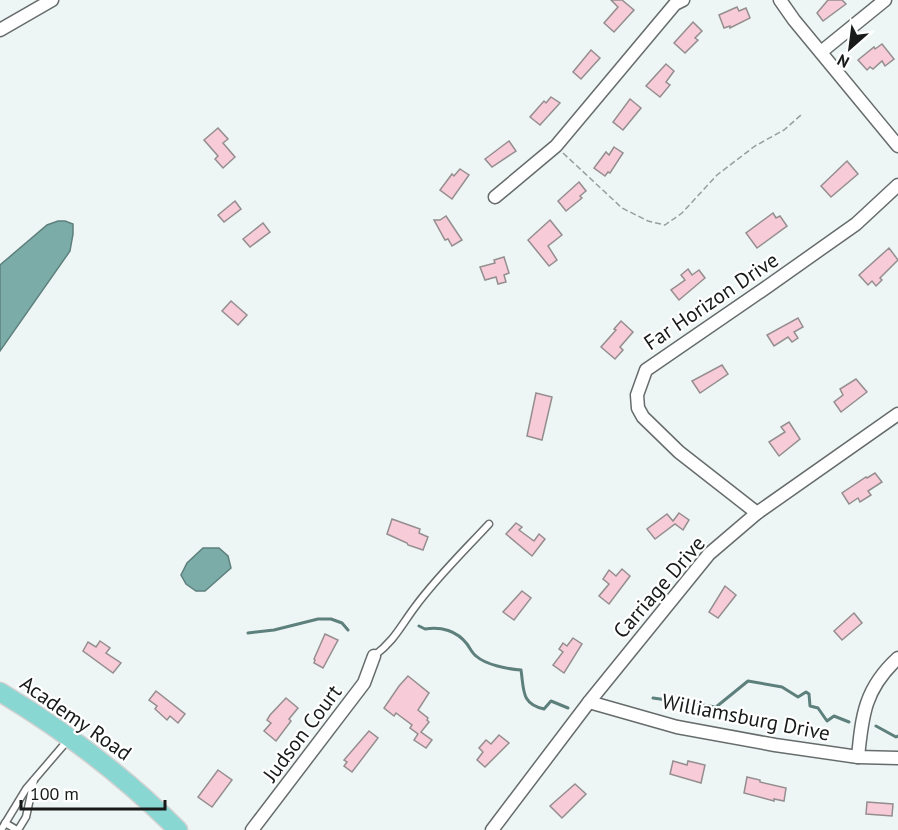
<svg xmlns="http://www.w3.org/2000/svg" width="898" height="830" viewBox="0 0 898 830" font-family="'PT Sans',sans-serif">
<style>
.water{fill:#7baca8;stroke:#5d807d;stroke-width:1.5}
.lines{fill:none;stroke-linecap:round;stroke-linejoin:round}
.stream{stroke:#5d807d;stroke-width:3}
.building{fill:#f7cbd8;stroke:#948e8f;stroke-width:1.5}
.lane-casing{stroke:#666c6b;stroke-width:9}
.street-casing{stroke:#666c6b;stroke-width:15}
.primary-casing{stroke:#d1d1d1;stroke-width:21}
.path{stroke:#989d9d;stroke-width:1.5;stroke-dasharray:6 3;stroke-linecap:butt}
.lane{stroke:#fff;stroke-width:6}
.street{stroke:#fff;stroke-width:12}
.primary{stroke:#88d7d3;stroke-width:18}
.labels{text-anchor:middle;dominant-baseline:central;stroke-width:4.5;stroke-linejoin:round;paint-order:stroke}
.street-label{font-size:21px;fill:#171a19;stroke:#fff}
</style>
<rect width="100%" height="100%" fill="#eef5f5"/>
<g class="water">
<polygon points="58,221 65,221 73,224 73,234 70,251 0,351 0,265 47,225"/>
<polygon points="203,548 219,548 228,556 231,568 205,591 196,591 186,584 181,575 187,563"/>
</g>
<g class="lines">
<g class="stream">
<path d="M419 626 425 629C441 626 457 631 467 644 470 648 472 653 476 656 486 665 508 669 521 670 524 690 521 704 544 709L551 701 568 708"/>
<polyline points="248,633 274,630 318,619 331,619 342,623 348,630"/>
<polyline points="653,698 716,707 748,681 782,687 798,697 806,692 809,694 810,706 818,708 827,721 834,716 849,722"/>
<polyline points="876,726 896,737 898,736"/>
</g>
</g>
<g class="building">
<polygon points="611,0 622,0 634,10 614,32 604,23 618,7"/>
<polygon points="828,0 842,0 846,4 823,21 817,13"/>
<polygon points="737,7 739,11 746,8 750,18 730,28 730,26 724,28 719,15"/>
<polygon points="693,22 702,31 695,38 698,40 685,53 674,43"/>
<polygon points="882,44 894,59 885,66 882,61 873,69 870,67 867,70 858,60 874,47 875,49"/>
<polygon points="591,50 600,58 581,79 573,72"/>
<polygon points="666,64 674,71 666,82 670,85 660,97 646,86"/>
<polygon points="551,97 560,103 540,125 530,117 544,101 546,103"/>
<polygon points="630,99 641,108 623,130 613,122"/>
<polygon points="218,128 228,139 223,143 235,157 223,168 215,159 218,156 204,140"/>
<polygon points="509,141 516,151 492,167 485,159"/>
<polygon points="614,147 623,153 610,173 608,172 605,176 594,168 606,152 609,155"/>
<polygon points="847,161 858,174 831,197 821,186"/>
<polygon points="460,169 469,175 452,199 440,190 452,174 454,176"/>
<polygon points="579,182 586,191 580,196 582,198 566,211 558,201"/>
<polygon points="235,201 241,209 224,222 218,215"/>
<polygon points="773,213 776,218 780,216 787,226 757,248 746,233"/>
<polygon points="446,216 462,240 452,246 448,239 445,240 434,220 440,220"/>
<polygon points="550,220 562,235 548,246 557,260 549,266 528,240"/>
<polygon points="263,223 270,232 250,247 243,239"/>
<polygon points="889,248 898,260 880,278 882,280 876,286 872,281 868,285 859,275"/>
<polygon points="504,257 509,273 504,275 506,282 498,284 496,277 485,280 480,267 495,263 494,260"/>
<polygon points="688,269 692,275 699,270 705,278 679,300 671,290 685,280 681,275"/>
<polygon points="231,301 247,315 238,325 222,311"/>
<polygon points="798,318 803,327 794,332 798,338 792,342 788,337 774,346 767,335"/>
<polygon points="621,321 633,332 620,347 623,350 615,359 601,347 616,330 614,329"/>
<polygon points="722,365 728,374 700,393 692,381"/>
<polygon points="856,379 867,392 841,412 834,402 843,395 840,389"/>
<polygon points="536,393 552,397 542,440 527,436"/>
<polygon points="789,422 800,439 779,456 769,442 785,432 781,427"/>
<polygon points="875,473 882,482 868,491 871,495 860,502 858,498 849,504 842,493 866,477 867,478"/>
<polygon points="679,513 689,520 683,530 675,524 655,539 647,529 667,514 673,521"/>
<polygon points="392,519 420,529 419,533 428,537 423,550 408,545 407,543 387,534"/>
<polygon points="516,523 522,527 519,530 534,541 539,534 545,539 532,556 506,534"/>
<polygon points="622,569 630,576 609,604 599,596 609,584 603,579 609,570 616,576"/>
<polygon points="725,586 736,595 718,618 709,612"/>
<polygon points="522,591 531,598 514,620 503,612"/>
<polygon points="854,613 862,623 842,640 834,631"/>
<polygon points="325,634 338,640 323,668 314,663 315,660 314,659"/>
<polygon points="573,638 582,644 564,673 553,665 563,652 559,649 563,643 567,646"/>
<polygon points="100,641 110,648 106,653 121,663 113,673 83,651 88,642 96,647"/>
<polygon points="408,676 429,693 418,710 428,718 427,720 429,722 421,732 432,740 426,748 414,740 418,734 410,728 412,725 396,713 394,716 384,708 399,686"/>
<polygon points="156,691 185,714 178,723 170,716 167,720 155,709 157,706 149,700"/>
<polygon points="286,698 298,708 289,719 291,721 276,741 264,731 271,723 267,720 270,715"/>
<polygon points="369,731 378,738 352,772 344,766 347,762 344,760"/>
<polygon points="499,735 509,743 485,767 477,760 483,752 479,748 486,740 491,744"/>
<polygon points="673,761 687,765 688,761 705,765 701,783 670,774"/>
<polygon points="218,770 232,780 212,807 198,797"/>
<polygon points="747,777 760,780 760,782 786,788 784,801 774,799 774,801 744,793"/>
<polygon points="575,784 586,794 562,818 550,806"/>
<polygon points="867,802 893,804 892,816 866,814"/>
</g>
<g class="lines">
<defs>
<g id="lane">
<path d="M374 656C395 640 400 627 415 607 437 577 464 551 489 524"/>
<polyline points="5,823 17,830"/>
<polyline points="1,830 26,789 68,740"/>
<polyline points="18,830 26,817 34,780"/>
</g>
<g id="street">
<polyline points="780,0 794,20 898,146"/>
<polyline points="0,30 52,0"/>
<polyline points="821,52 885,0"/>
<polyline points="495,197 556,146 675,4 683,0"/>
<polyline points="757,513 679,452 643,417 638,408 637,395 646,370 764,289 856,224 898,185"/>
<polyline points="589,702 677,727 775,745 858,757 898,758"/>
<path d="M858 757C862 715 865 688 898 658"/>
<polyline points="252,830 364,683 374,656"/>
<polyline points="492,830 589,702 709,554 757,513 898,414"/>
</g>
<path id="primary" d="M0 692C67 732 123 775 178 830"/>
</defs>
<use href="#lane" class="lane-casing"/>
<use href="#street" class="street-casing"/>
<use href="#primary" class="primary-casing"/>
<polyline class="path" points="563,153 622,208 648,221 665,225 682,213 717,175 755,146 784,130 801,115"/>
<use href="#lane" class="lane"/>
<use href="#street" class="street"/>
<use href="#primary" class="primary"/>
</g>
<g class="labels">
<g class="street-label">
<text transform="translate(711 301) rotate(-34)">Far Horizon Drive</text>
<text transform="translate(659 587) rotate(-49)">Carriage Drive</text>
<text transform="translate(746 717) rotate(11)">Williamsburg Drive</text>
<text transform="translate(76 718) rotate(35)">Academy Road</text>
<text transform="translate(302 733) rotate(-53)">Judson Court</text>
</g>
</g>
<g transform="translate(850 48) rotate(208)" stroke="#ffffff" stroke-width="4.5" paint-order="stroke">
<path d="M0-4.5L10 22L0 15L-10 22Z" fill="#171a19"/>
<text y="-9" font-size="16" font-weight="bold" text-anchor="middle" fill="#171a19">N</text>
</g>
<path d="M21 800v9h144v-9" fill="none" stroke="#171a19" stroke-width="3"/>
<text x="30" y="800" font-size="18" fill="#171a19" stroke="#ffffff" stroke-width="4.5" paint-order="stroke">100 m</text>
</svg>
